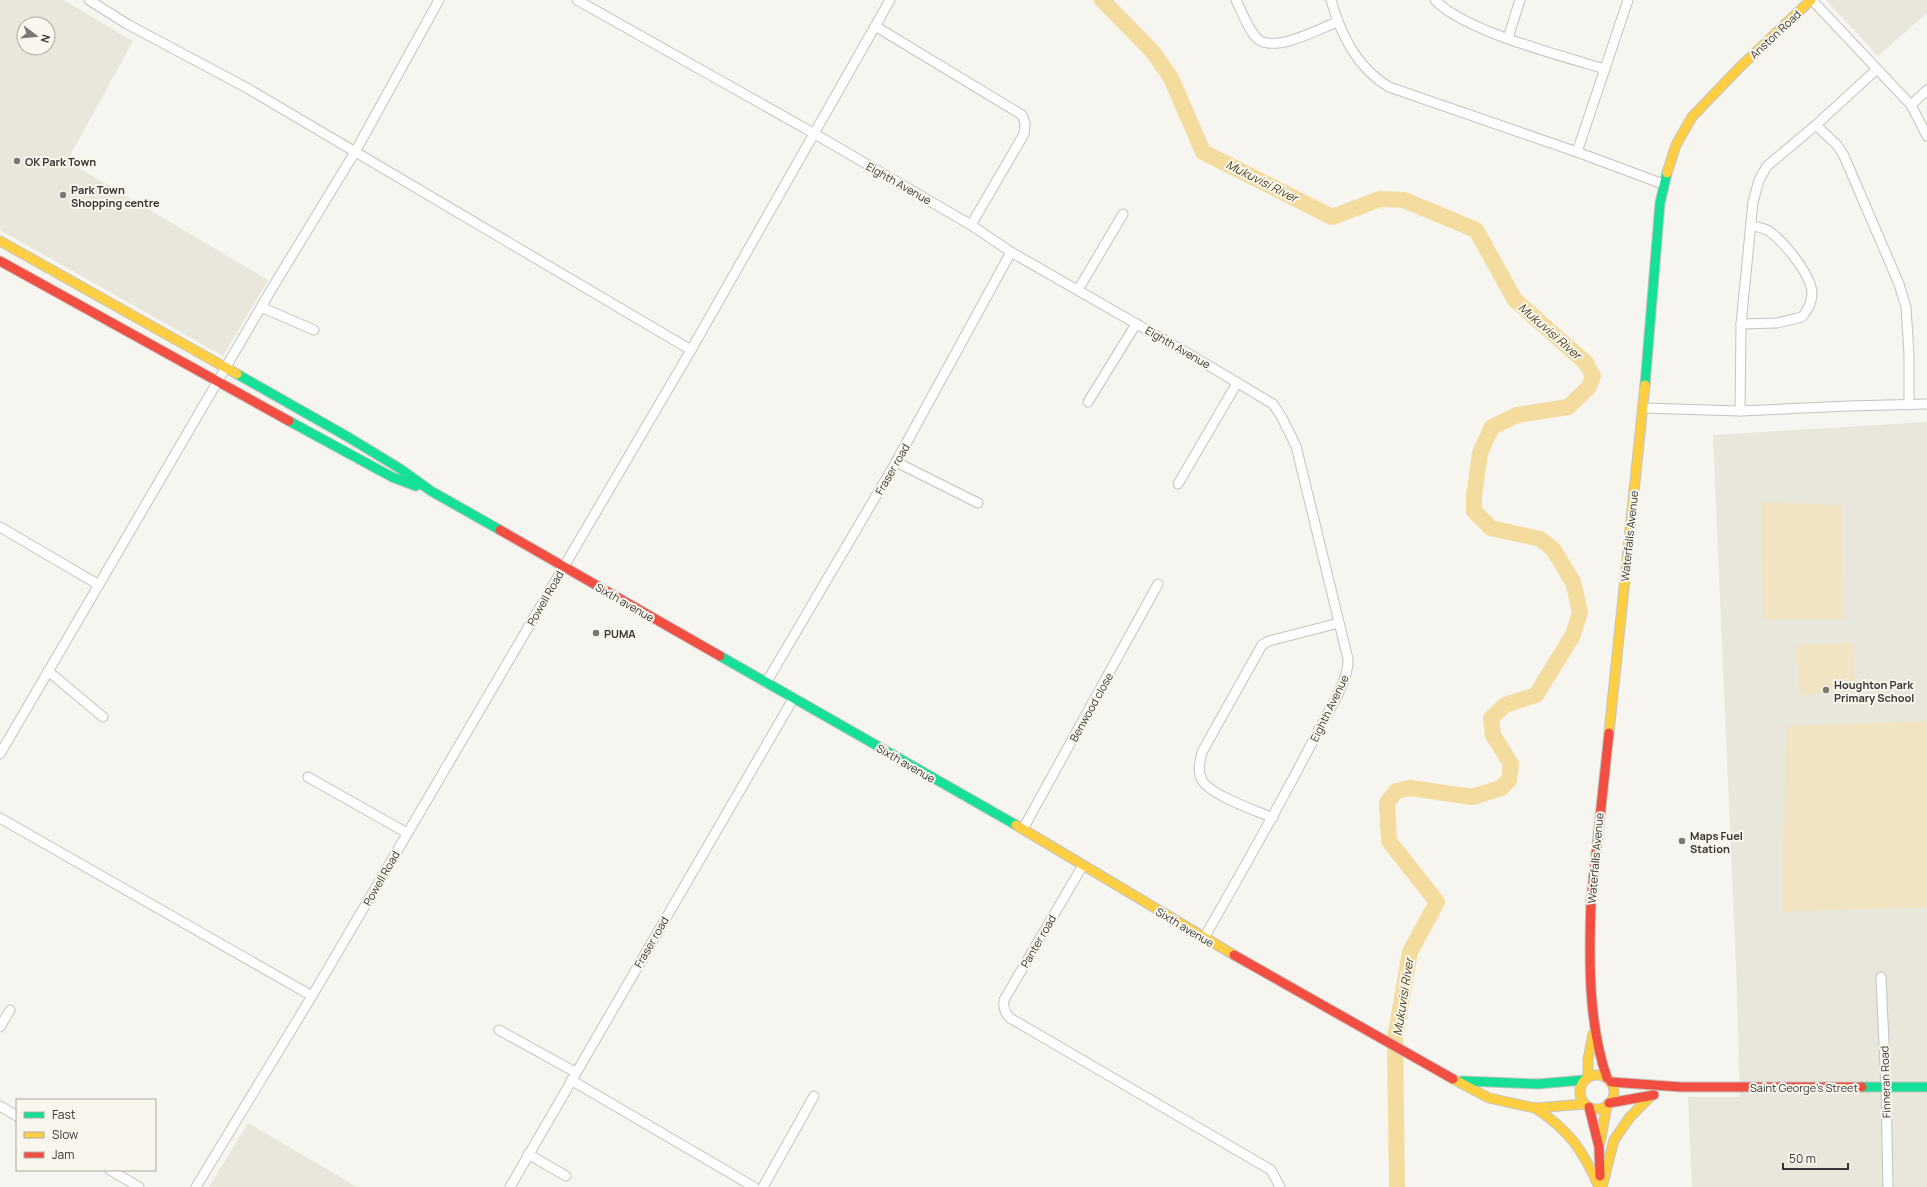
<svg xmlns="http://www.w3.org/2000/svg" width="1927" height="1187" viewBox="0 0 1927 1187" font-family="Manrope,sans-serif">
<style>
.built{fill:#e9e6db;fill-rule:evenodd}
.green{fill:#f0e4c3}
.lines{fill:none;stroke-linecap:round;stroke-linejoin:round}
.river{stroke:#f3dc9d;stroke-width:16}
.street-casing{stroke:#c4c3c0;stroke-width:11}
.fast-casing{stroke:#c4c3c0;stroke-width:11}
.slow-casing{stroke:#c4c3c0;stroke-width:11}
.jam-casing{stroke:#c4c3c0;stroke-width:11}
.street{stroke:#fefefd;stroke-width:9}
.fast{stroke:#16e098;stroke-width:9}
.slow{stroke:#ffcf43;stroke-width:9}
.jam{stroke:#f24e42;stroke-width:9}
.poi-dot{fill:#7a7874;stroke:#f9f6ed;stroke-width:1.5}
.labels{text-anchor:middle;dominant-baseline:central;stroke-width:4;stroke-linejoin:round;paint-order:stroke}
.street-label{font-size:11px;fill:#373532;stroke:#f9f6ed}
.poi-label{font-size:11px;font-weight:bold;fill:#373532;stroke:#f9f6ed;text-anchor:start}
.water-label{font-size:12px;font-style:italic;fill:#493c16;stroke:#f9f6ed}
</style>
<rect width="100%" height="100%" fill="#f6f5f0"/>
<g class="built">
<path d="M0 0H63L133 41 67 161 268 280 223 356 0 230ZM24 24H48V48H24Z"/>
<polygon points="1826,0 1927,0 1927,13 1878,56"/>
<polygon points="1927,422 1927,1187 1692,1187 1688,1097 1740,1097 1736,965 1713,435"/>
<polygon points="248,1123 357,1187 209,1187"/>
</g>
<g class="green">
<polygon points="1761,502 1841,505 1844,619 1763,619"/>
<polygon points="1852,642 1855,690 1800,695 1795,646"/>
<polygon points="1927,721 1927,907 1781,912 1787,726"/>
</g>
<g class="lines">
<polyline class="river" points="1102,0 1153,52 1171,78 1203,152 1332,217 1380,199 1404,200 1476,230 1515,300 1586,363 1593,376 1589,387 1568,407 1517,415 1492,427 1480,453 1474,496 1474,511 1491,528 1540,539 1553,549 1573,582 1580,612 1573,635 1536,695 1505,705 1491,718 1493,735 1511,764 1509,780 1501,788 1472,797 1410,788 1396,791 1387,803 1389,841 1437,902 1410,952 1395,1038 1397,1187"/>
<defs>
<g id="street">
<polyline points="89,0 127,24 247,88 691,350"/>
<path d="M577 0 815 134 971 225 1011 252 1196 358 1273 404 1281 416 1296 446 1348 659C1349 681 1327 713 1317 733 1281 803 1243 870 1204 938"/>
<path d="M1236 0C1241 10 1250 34 1259 40 1277 52 1319 29 1337 22"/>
<path d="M1331 0C1341 35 1357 68 1389 87L1577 152 1663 184"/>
<path d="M1435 0C1464 31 1562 56 1605 69"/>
<polyline points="1812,0 1911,105 1927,136"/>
<polyline points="875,26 1022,115 1025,123 1024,134 971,225"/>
<polyline points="1508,38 1520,0"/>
<polyline points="1911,105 1927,90"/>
<polyline points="1816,125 1837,145 1844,156 1899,284 1906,307 1909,355 1909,405"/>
<polyline points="1577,152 1628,0"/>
<polyline points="1078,290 1123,214"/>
<polyline points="261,307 314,330"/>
<path d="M1741 324 1777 323 1802 317C1808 310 1812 303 1812 293 1811 274 1783 241 1769 231 1764 228 1757 227 1751 225"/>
<polyline points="1088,402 1136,324"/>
<polyline points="1643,408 1740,411 1848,406 1927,404"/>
<polyline points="1740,411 1741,324 1753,202 1759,180 1767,166 1816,125 1877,69"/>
<polyline points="896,462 978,503"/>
<polyline points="1178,484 1237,383"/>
<polyline points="0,527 99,585"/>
<polyline points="48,671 103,717"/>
<polyline points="766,683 896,462 1011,252"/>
<polyline points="0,754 271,290 355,152 439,0"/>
<polyline points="308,777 407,833"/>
<polyline points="0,818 312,996"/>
<path d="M1273 818C1257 811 1210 795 1202 780 1197 771 1200 760 1202 752L1262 645 1269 641 1339 623"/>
<polyline points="1023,829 1158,584"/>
<path d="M1083 865 1004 1000C1003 1007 1005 1013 1010 1018L1271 1170 1280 1187"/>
<polyline points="1881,977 1886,1088 1888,1187"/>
<polyline points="0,1027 10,1010"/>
<polyline points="499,1030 575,1072"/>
<polyline points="571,1080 754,1187"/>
<polyline points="0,1106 17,1116"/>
<polyline points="528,1154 566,1176"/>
<polyline points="110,1170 139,1187"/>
<polyline points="196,1187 312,996 691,350 890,0"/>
<polyline points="510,1187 793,699"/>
<polyline points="763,1187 814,1096"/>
</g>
<g id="fast">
<polyline points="237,374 348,437 399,468 431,491 500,530"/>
<polyline points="1645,385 1660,203 1667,173"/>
<polyline points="289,421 392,477 416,486"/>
<polyline points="720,656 1016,825"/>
<polyline points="1462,1081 1538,1084 1584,1080"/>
<polyline points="1862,1087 1927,1087"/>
</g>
<g id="slow">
<polyline points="1667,173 1676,145 1692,117 1739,68 1811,0"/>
<polyline points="0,241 237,374"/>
<polyline points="1609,733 1645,385"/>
<polyline points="1016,825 1234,955"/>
<circle cx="1597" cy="1092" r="17"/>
<polyline points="1588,1077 1588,1060 1593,1034"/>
<polyline points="1453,1079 1489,1098 1535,1108 1585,1104"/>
<path d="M1535 1108C1569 1130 1583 1150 1599 1187"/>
<polyline points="1600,1143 1607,1105"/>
<polyline points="1602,1187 1614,1140 1630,1117 1652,1095"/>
</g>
<g id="jam">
<polyline points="0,261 289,421"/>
<polyline points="500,530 720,656"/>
<polyline points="1234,955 1453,1079"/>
<path d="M1607 1078C1588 1023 1589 959 1591 901L1609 733"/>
<polyline points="1611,1082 1681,1087 1862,1087"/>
<polyline points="1609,1103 1654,1095"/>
<polyline points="1589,1107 1599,1147 1600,1176"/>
</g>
</defs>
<use href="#street" class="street-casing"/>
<use href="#fast" class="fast-casing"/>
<use href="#slow" class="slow-casing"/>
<use href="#jam" class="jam-casing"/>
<use href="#street" class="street"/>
<use href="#fast" class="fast"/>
<use href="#slow" class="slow"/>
<use href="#jam" class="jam"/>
</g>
<g class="poi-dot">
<circle cx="17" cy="161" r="4"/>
<circle cx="63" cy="195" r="4"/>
<circle cx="596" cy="633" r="4"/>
<circle cx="1826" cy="690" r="4"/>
<circle cx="1682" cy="841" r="4"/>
</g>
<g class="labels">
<g class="street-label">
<text transform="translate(1775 34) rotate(-43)">Anston Road</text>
<text transform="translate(899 183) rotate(30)">Eighth Avenue</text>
<text transform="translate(1178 347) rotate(30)">Eighth Avenue</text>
<text transform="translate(892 469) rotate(-60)">Fraser road</text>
<text transform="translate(1629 536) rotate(-84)">Waterfalls Avenue</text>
<text transform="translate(545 598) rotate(-60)">Powell Road</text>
<text transform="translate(625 602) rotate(30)">Sixth avenue</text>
<text transform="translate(1091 707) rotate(-61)">Benwood close</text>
<text transform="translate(1329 708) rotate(-64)">Eighth Avenue</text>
<text transform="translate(906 763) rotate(30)">Sixth avenue</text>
<text transform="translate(1595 858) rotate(-85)">Waterfalls Avenue</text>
<text transform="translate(381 878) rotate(-60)">Powell Road</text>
<text transform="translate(1185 927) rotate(31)">Sixth avenue</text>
<text transform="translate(1038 941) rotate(-60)">Panter road</text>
<text transform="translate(651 942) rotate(-60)">Fraser road</text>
<text transform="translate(1885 1082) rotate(-92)">Finneran Road</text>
<text x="1804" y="1087">Saint George's Street</text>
</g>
<g class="poi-label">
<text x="25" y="161">OK Park Town</text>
<text x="71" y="189">Park Town<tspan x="71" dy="13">Shopping centre</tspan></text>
<text x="604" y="633">PUMA</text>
<text x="1834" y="684">Houghton Park<tspan x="1834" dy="13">Primary School</tspan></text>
<text x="1690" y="835">Maps Fuel<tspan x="1690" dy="13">Station</tspan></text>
</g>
<g class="water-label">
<text transform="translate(1262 181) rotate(27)">Mukuvisi River</text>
<text transform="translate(1550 331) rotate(41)">Mukuvisi River</text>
<text transform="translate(1403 997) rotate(-81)">Mukuvisi River</text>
</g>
</g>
<rect x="16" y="1099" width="140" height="72" fill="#f9f6ed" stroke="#aba9a2"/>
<rect x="24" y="1112" width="20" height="6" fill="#16e098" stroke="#aba9a2"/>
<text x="52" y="1119" font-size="12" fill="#373532">Fast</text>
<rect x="24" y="1132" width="20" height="6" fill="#ffcf43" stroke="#aba9a2"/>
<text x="52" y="1139" font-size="12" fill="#373532">Slow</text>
<rect x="24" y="1152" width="20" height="6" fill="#f24e42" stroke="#aba9a2"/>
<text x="52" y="1159" font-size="12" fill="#373532">Jam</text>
<g transform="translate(36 36) rotate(106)"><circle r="19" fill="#f9f6ed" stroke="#aba9a2"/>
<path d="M0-3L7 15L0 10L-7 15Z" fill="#7a7874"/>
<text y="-6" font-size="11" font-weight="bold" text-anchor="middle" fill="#373532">N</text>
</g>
<path d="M1783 1163v6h65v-6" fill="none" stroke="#373532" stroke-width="2"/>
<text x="1789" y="1163" font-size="12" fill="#373532" stroke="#f9f6ed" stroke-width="3" paint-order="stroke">50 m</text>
</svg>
